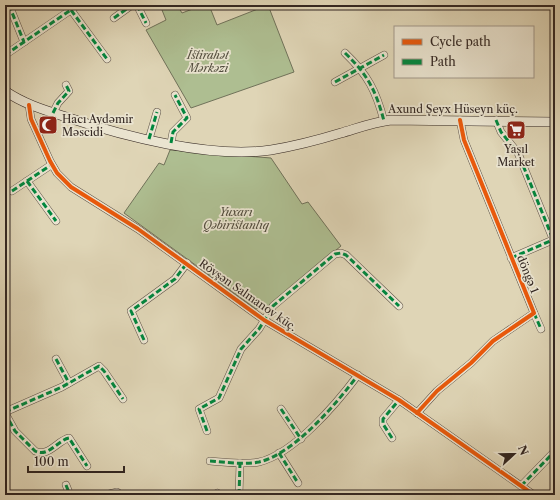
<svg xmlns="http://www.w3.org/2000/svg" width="560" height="500" viewBox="0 0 560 500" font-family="'Libre Caslon Text',serif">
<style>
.green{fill:#aebe91;stroke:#70725a}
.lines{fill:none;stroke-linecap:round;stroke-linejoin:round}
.street-casing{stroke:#5e5247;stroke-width:8}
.secondary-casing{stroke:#332722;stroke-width:10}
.street{stroke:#eae4d0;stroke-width:7}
.secondary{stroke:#eae4d0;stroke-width:9}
.quiet{stroke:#00873e;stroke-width:3;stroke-dasharray:6 3;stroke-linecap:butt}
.cycleway-casing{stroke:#eae4d0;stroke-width:6}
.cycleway{stroke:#e8590c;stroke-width:4}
.labels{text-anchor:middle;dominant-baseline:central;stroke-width:3.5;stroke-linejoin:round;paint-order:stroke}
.park-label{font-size:11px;font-style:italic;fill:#524d3e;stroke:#eae4d0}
.street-label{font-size:11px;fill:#332722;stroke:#eae4d0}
.poi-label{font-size:11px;fill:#332722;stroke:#eae4d0;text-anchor:start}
</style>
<rect width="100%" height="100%" fill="#dfd5b6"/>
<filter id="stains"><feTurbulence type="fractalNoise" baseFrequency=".005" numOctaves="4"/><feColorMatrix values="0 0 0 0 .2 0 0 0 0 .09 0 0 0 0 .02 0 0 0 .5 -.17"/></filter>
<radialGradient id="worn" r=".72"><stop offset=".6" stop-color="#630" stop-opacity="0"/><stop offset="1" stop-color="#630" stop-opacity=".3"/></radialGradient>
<g class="green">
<polygon points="160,5 177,5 182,13 203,5 209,5 217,25 268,5 294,72 191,108 146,30 166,20"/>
<polygon points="170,150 271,158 302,204 308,202 341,246 268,306 256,309 124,213 159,163 164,165"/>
</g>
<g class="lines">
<defs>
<g id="street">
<polyline points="9,5 24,42"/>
<polyline points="137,5 146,23"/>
<polyline points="71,10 107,59"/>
<polyline points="114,18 132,5"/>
<path d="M345 53C368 75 376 91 384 121"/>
<polyline points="5,55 78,5"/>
<polyline points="335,82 384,55"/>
<polyline points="29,105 31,119 50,161 57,173 71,187 138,229 264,320 399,400 534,495"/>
<polyline points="53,113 58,103 69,91 66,85"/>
<polyline points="496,120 501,132 518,153 555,244"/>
<polyline points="149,139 157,112"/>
<polyline points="171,143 173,132 187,118 175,95"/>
<polyline points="27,181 56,221"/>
<polyline points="12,191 51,165"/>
<polyline points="511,258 555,239"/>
<polyline points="534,313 541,329"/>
<polyline points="144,340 131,311 175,279 187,263"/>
<polyline points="56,359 69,383"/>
<polyline points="281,409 301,439"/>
<polyline points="5,412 62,387 99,366 104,371 123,399"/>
<path d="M5 413 15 431 35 451C48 458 58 440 69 438L87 466"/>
<polyline points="417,413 437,391 471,363 493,341 534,313 464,140 460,120"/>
<polyline points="207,431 199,409 219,398 241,349 259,329 273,306 335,254 341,253 346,255 399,306"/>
<polyline points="392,438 383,424 383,419 399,400"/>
<polyline points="279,453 298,483"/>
<path d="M210 461C226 462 243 465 259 462 294 454 337 403 358 375"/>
<polyline points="66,485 70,495"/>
<polyline points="521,486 555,451"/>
<polyline points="217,493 218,495"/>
<polyline points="105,495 117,492 121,495"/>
<polyline points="239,495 240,463"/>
</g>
<path id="secondary" d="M5 91C24 104 44 110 66 117 123 136 211 159 271 150 295 146 318 140 341 133 358 128 374 122 391 120L555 122"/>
</defs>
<use href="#street" class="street-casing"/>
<use href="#secondary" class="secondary-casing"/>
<use href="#street" class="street"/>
<use href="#secondary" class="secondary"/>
<g class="quiet">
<polyline points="9,5 24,42"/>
<polyline points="137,5 146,23"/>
<polyline points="71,10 107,59"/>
<polyline points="114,18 132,5"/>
<path d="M345 53C368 75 376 91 384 121"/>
<polyline points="5,55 78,5"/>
<polyline points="335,82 384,55"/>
<polyline points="5,100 10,95"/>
<polyline points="53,113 58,103 69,91 66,85"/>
<polyline points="496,120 501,132 518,153 555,244"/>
<polyline points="149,139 157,112"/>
<polyline points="171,143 173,132 187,118 175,95"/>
<polyline points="27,181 56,221"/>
<polyline points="12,191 51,165"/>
<polyline points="511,258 555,239"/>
<polyline points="534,313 541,329"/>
<polyline points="144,340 131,311 175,279 187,263"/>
<polyline points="56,359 69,383"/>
<polyline points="281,409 301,439"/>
<polyline points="5,412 62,387 99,366 104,371 123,399"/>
<path d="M5 413 15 431 35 451C48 458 58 440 69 438L87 466"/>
<polyline points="207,431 199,409 219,398 241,349 259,329 273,306 335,254 341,253 346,255 399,306"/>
<polyline points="392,438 383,424 383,419 399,400"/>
<polyline points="279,453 298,483"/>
<path d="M210 461C226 462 243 465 259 462 294 454 337 403 358 375"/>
<polyline points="66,485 70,495"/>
<polyline points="521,486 555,451"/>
<polyline points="217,493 218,495"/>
<polyline points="105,495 117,492 121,495"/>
<polyline points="239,495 240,463"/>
</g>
<defs>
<g id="cycleway">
<polyline points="29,105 31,119 50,161 57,173 71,187 138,229 264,320 399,400 534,495"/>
<polyline points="417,413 437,391 471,363 493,341 534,313 464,140 460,120"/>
</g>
</defs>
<use href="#cycleway" class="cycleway-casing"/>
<use href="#cycleway" class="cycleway"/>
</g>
<defs>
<symbol id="mosque-square" viewBox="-11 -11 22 22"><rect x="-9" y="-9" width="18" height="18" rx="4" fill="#8f2418" stroke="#eae4d0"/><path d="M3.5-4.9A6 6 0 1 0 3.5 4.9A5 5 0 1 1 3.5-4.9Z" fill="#fff"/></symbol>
<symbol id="supermarket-square" viewBox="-11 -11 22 22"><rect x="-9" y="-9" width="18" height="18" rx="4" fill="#8f2418" stroke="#eae4d0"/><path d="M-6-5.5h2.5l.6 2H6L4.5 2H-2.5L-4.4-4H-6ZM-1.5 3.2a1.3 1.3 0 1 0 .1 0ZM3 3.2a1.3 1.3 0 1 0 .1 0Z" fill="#fff"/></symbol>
</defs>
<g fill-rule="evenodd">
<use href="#mosque-square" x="37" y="114" width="22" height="22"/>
<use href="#supermarket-square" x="505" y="119" width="22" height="22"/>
</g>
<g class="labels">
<g class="park-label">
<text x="208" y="55">İstirahət<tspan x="208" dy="13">Mərkəzi</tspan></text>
<text x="236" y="212">Yuxarı<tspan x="236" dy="13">Qəbiristanlıq</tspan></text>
</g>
<g class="street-label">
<text x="453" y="109">Axund Şeyx Hüseyn küç.</text>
<text transform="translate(528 274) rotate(68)">döngə 1</text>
<text transform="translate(248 295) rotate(35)">Rövşən Salmanov küç.</text>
</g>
<g class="poi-label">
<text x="62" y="119">Hacı Aydəmir<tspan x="62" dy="13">Məscidi</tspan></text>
<text x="516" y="149" text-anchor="middle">Yaşıl<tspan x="516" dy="13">Market</tspan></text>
</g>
</g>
<rect width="560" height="500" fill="none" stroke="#dfd5b6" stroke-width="20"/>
<rect x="6" y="6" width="548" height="488" fill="none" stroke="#332722" stroke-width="2"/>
<rect x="10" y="10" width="540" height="480" fill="none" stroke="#332722"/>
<rect x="394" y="26" width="140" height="52" fill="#eae4d0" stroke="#a1988a"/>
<rect x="402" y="39" width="20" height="6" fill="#e8590c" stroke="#a1988a"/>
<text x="430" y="46" font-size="12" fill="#332722">Cycle path</text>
<rect x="402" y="59" width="20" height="6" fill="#00873e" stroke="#a1988a"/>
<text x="430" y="66" font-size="12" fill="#332722">Path</text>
<g transform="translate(514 454) rotate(68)" stroke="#eae4d0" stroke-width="3" paint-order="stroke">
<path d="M0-3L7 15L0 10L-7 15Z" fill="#332722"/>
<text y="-6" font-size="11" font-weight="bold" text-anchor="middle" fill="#332722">N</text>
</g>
<path d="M28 466v6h96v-6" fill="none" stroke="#332722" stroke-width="2"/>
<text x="34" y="466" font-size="12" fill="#332722" stroke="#eae4d0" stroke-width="3" paint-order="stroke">100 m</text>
<rect width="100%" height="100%" filter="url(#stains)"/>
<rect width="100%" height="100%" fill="url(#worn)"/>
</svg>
